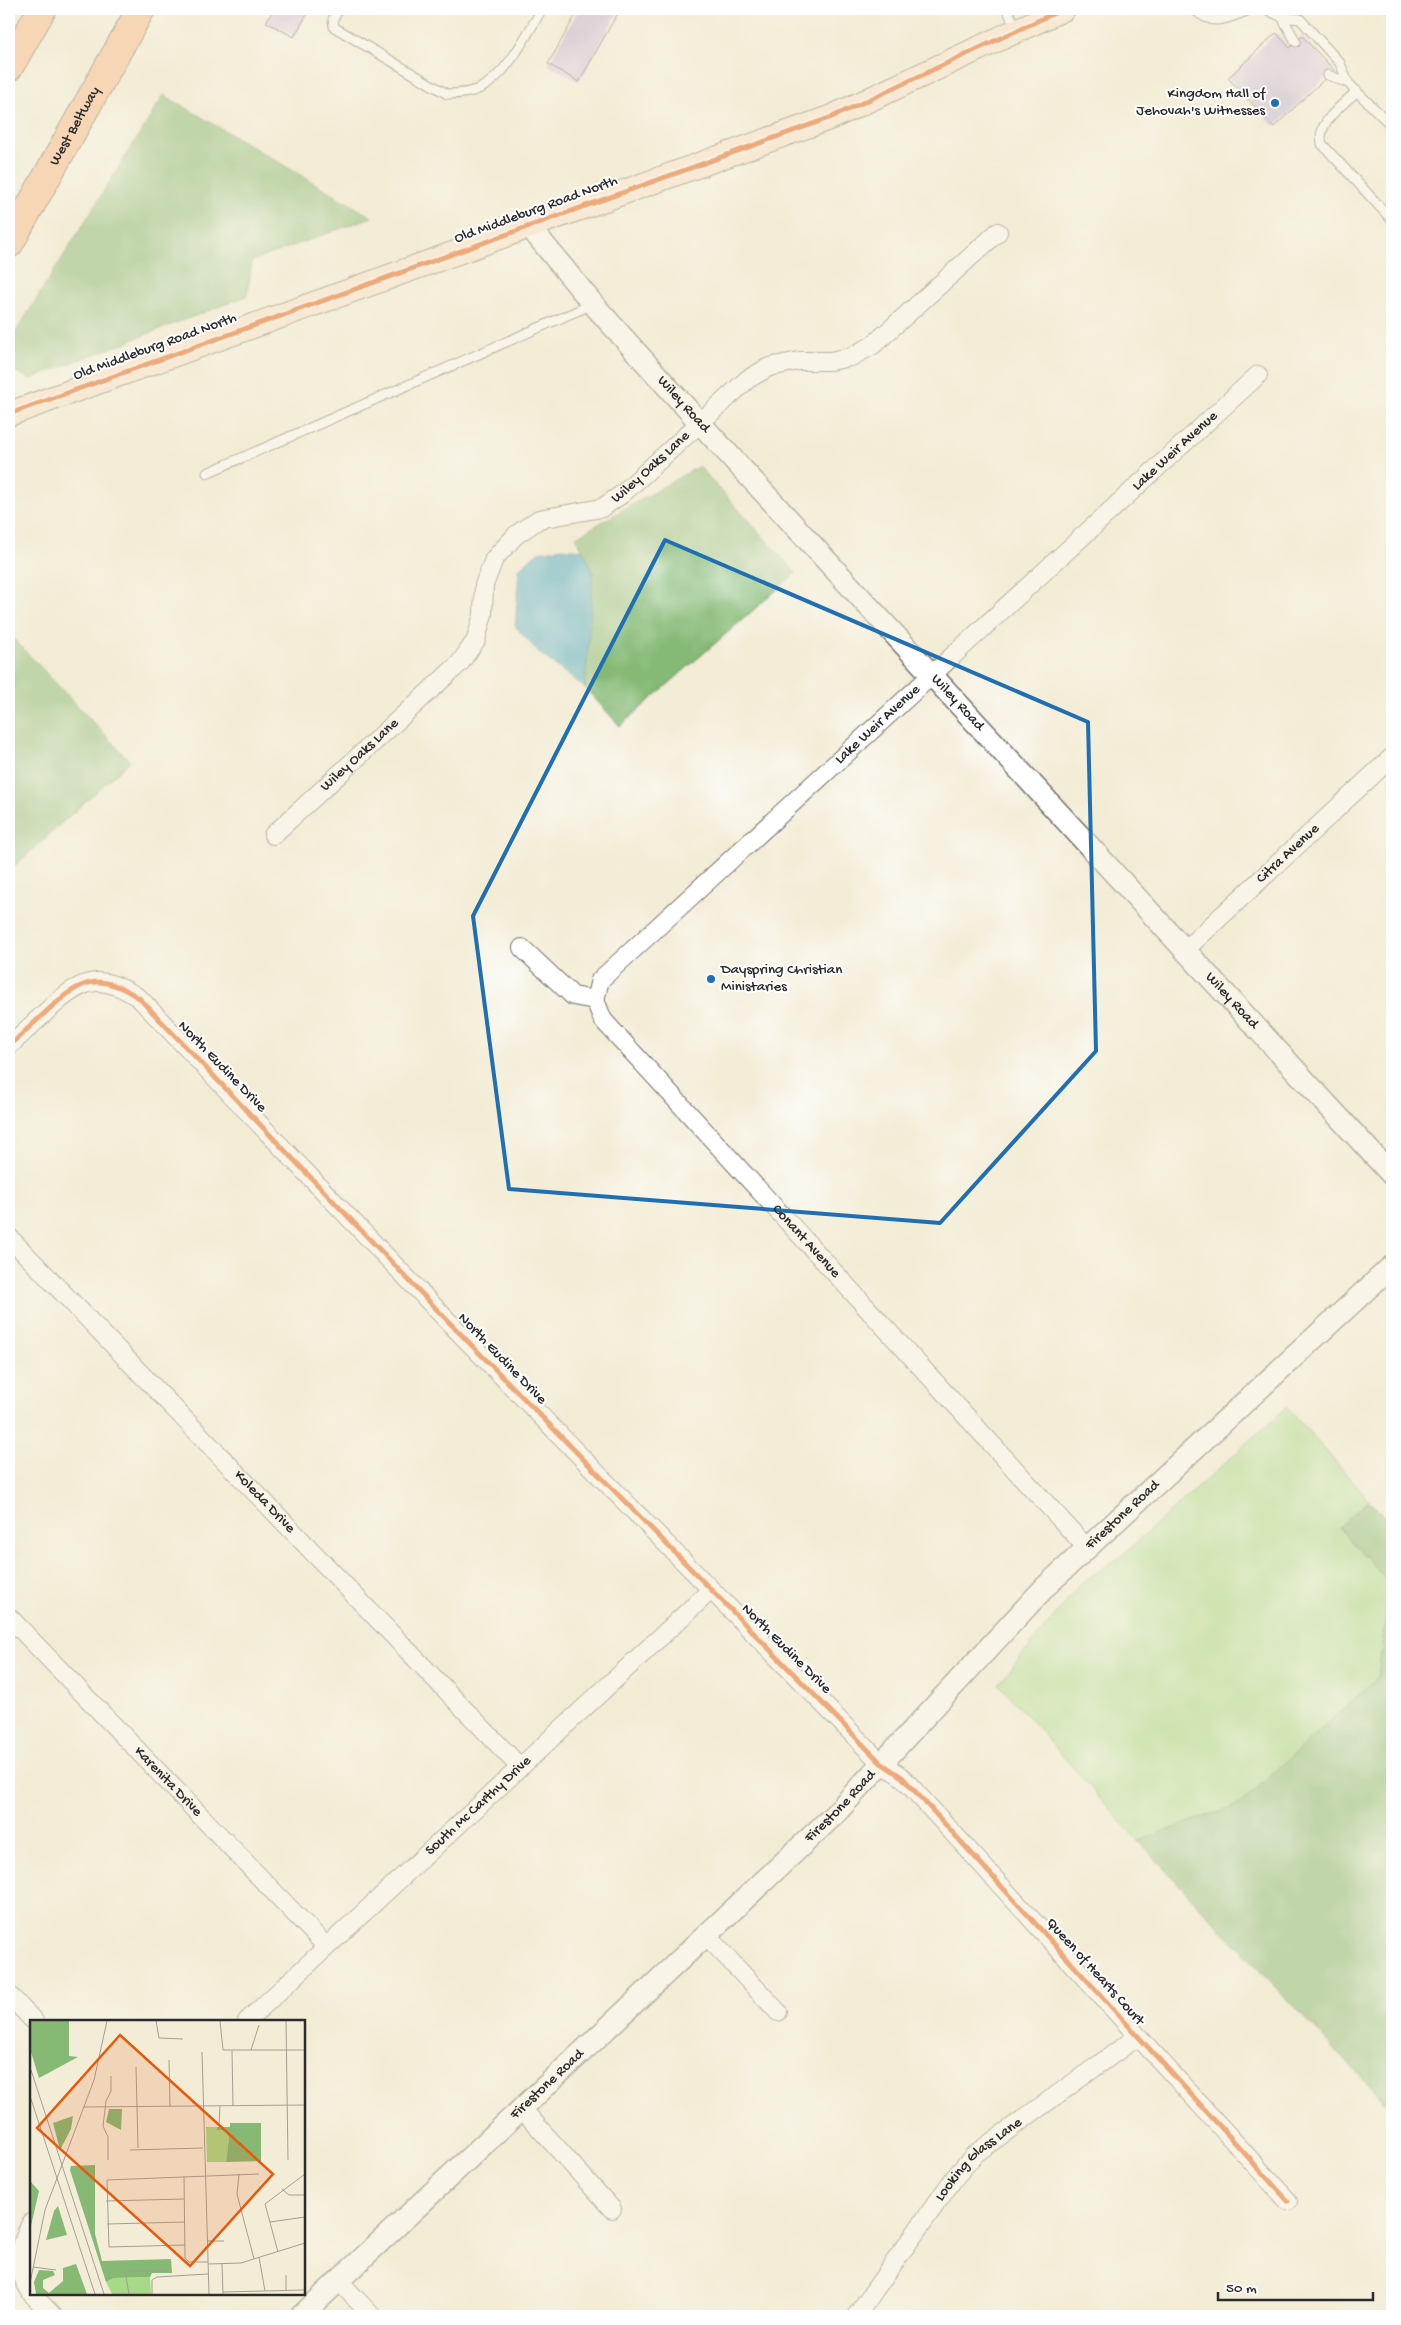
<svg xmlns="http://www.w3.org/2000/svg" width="1401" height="2325" viewBox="0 0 1401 2325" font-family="'Gochi Hand',sans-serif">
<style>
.green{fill:#a7d988;stroke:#69825a}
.forest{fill:#85b974;stroke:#587250}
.water{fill:#49a7c8;stroke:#3a697a}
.building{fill:#bfaed8}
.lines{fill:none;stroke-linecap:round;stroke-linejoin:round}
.service-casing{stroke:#716f67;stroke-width:11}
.minor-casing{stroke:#716f67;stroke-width:20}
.tertiary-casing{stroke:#716f67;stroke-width:24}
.secondary-casing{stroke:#716f67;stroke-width:26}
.motorway-casing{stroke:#716f67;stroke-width:30}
.service{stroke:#fff;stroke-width:9}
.minor{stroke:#fff;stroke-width:18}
.tertiary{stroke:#fff;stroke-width:21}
.secondary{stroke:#fde4d1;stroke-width:24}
.motorway{stroke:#fbbb8d;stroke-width:28}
.cycleway-casing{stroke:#fff;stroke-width:8}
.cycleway{stroke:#e8590c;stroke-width:5}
.marked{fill:none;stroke:#1f6fb2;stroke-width:4;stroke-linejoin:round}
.poi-dot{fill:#1f6fb2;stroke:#fff;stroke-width:2}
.labels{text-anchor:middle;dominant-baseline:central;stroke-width:4;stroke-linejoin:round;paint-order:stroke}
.poi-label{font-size:15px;fill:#2b2b2b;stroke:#fff;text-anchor:end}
.street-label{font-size:15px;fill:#2b2b2b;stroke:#fff}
.inset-road{fill:none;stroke:#a39f92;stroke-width:1}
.view{fill:#e8590c;fill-opacity:0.15;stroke:#e8590c;stroke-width:2.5}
.inset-edge{fill:none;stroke:#2b2b2b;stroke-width:2.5}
</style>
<rect width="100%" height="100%" fill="#fff"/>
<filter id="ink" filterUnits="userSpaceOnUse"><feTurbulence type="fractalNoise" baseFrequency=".02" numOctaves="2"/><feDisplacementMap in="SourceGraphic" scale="10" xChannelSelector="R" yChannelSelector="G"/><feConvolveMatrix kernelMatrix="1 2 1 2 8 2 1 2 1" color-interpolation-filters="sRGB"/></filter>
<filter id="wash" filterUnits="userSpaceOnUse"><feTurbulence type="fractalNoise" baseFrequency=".0096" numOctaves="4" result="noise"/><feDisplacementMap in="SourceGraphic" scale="20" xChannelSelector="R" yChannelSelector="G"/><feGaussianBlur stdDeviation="1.12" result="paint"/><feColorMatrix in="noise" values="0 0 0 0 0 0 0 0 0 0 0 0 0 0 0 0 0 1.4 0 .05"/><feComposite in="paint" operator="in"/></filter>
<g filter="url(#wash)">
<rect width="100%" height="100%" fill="#f3ecd6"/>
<polygon class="green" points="1287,1407 1369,1500 1339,1527 1390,1583 1378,1677 1240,1804 1138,1841 999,1684 1081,1583 1121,1556"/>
<g class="forest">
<polygon points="164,95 372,217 252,261 247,296 30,379 9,368 9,343"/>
<polygon points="699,466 796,573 620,726 585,688 593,571 576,537"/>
<polygon points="9,634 130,761 9,871"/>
<polygon points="1369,1500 1392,1526 1392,2110 1138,1841 1240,1804 1378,1677 1390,1583 1339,1527"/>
</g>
<polygon class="water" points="562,548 583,550 593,571 585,688 539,653 515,626 519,569 538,552"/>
<g id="blocks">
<g class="building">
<polygon points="274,9 310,9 294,37 266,22"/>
<polygon points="579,9 620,9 579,82 548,64"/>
<polygon points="1276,33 1290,48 1302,36 1334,70 1274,127 1228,78"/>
</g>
</g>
</g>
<g filter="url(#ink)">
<use href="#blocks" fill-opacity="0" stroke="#716f67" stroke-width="1"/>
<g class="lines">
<defs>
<g id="service">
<path d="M339 9 333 19 334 27 447 94C458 94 471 93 481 88 507 75 527 34 542 9"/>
<polyline points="1007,9 1017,30"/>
<path d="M1194 9C1214 29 1229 17 1252 9"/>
<polyline points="1265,9 1282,17 1300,19 1340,63 1348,83"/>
<polyline points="1282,17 1296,42"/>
<polyline points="1328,75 1348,83 1392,126"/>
<path d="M1357 91C1342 106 1316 122 1322 144L1392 220"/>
<polyline points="207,473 593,304"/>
</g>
<g id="minor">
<path id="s1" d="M273 835 460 663 476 640 483 614 484 585 494 559 516 535 539 519 602 508 622 494 748 379 769 367 799 361H830L851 357 873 345 998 232"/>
<polyline points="522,948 573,996 595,1000"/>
<path id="s2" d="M1185 950 1392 757"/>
<path id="s3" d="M595 1000 600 980 1258 375"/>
<path id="s4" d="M595 1000 603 1020 1086 1547"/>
<path d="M9 1046C22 1034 35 1022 48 1010 82 979 99 972 139 998L445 1318 881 1763 902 1777 1288 2201"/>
<path id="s5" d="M9 1237 519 1766"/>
<path id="s6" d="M9 1617 326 1946"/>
<polyline points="707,1936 778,2012"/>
<polyline points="9,1995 34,2021"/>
<path id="s7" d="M247 2021 711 1590"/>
<polyline points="522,2109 612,2209"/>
<path d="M31 2223C19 2246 15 2270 31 2292"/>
<polyline points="339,2281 372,2316"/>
<polyline points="32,2294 53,2316"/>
<path id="s8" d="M856 2316 955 2177 975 2154 1137 2037"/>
</g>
<g id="tertiary">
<path id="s9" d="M529 226 593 304 699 422 1392 1175"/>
<path id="s10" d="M301 2316 833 1816 1045 1587 1392 1266"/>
</g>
<polyline id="secondary" points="9,414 832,117 1063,9"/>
<g id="motorway">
<polyline points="9,67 42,9"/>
<path id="s11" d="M9 244 141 9"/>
</g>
</defs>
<use href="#service" class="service-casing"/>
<use href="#minor" class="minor-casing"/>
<use href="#tertiary" class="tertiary-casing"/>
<use href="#secondary" class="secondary-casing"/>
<use href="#motorway" class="motorway-casing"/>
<use href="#service" class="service"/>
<use href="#minor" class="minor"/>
<use href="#tertiary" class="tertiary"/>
<use href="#secondary" class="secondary"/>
<use href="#motorway" class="motorway"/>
<defs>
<g id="cycleway">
<polyline points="9,414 832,117 1063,9"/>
<path d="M9 1046C22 1034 35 1022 48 1010 82 979 99 972 139 998L445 1318 881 1763 902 1777 1288 2201"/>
</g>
</defs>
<use href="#cycleway" class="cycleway-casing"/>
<use href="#cycleway" class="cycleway"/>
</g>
</g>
<path d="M0 0H1401V2325H0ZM665 540 1088 722 1096 1051 940 1223 509 1189 473 916Z" fill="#f3ecd6" fill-opacity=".55" fill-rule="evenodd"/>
<path class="marked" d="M665 540 1088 722 1096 1051 940 1223 509 1189 473 916Z"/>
<g class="poi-dot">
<circle cx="1275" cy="103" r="5"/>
<circle cx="711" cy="979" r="5"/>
</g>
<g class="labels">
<g class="poi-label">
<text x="1265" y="94">Kingdom Hall of<tspan x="1265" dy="17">Jehovah's Witnesses</tspan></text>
<text x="721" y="970" text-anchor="start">Dayspring Christian<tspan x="721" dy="17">Ministaries</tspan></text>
</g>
<g class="street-label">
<text stroke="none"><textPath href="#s11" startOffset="135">West Beltway</textPath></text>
<text transform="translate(536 210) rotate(-20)">Old Middleburg Road North</text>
<text transform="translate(155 347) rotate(-20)">Old Middleburg Road North</text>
<text stroke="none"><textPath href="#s9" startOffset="236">Wiley Road</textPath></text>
<text stroke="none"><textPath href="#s3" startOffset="802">Lake Weir Avenue</textPath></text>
<text stroke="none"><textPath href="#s1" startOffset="554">Wiley Oaks Lane</textPath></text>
<text stroke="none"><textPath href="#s9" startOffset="641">Wiley Road</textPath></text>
<text stroke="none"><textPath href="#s3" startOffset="398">Lake Weir Avenue</textPath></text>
<text stroke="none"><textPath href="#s1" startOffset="118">Wiley Oaks Lane</textPath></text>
<text stroke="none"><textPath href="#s2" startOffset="141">Citra Avenue</textPath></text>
<text stroke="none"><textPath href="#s9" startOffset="1046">Wiley Road</textPath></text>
<text transform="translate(222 1067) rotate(46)">North Eudine Drive</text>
<text stroke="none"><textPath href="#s4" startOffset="322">Conant Avenue</textPath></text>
<text transform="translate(502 1359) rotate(46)">North Eudine Drive</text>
<text stroke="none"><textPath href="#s5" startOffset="368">Koleda Drive</textPath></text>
<text stroke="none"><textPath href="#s10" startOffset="1148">Firestone Road</textPath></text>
<text transform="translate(786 1649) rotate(45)">North Eudine Drive</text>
<text stroke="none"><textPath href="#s6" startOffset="229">Karenita Drive</textPath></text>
<text stroke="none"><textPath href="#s7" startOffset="316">South Mc Carthy Drive</textPath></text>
<text stroke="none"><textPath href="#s10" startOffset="742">Firestone Road</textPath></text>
<text transform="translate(1095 1972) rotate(48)">Queen of Hearts Court</text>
<text stroke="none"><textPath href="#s10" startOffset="338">Firestone Road</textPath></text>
<text stroke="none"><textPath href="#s8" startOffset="200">Looking Glass Lane</textPath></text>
</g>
</g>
<g transform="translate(30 2020)">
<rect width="275" height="275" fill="#f3ecd6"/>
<path d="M176 107H187V110H194L199 117 196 142H177ZM120 257 121 274H82L76 262 84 258Z" fill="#a7d988"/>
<path d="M0 1H39V36L48 37 9 58 0 29ZM79 89H92L91 110 76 102ZM43 96 41 109 30 130 23 103ZM200 103H231V141L196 142 199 117 194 110H187V107H200ZM65 145V214L72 241 141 239 142 253H122L120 257 84 258 76 262 40 150 41 146ZM0 161 9 171 0 210ZM28 186 37 215 16 220 24 191ZM46 244 57 274H6L4 262 9 250 23 251 25 255 13 260V268L19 273 33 261V248Z" fill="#85b974"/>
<path class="inset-road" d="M126 1 129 18 153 19M190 1 193 30H275M256 1 258 140M221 30 229 5M202 31 203 86M172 32 179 274M139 40 140 86M0 47 74 274M106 47 108 128M0 76 65 274M54 87 275 85M189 105 190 86M100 130 173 128M78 140V117L73 106 76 81 81 71V56M209 154 207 174 224 239M154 156 155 238 159 242H178M252 169 259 175H275M76 181 154 179M240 202 275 197M77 204 155 202M177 221H194M155 225 79 227 77 160 229 154M248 232 235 184 275 154M229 237 235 271M178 244 211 243 275 223M192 244 193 274M3 247 26 250M256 255V271M0 263 15 190 64 60 77 1M193 272 275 270M99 274 95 251H138M122 274V260L127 257 178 254"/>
<path class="view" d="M90 15 243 154 160 246 7 108Z"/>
<rect width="275" height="275" class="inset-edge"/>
</g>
<rect width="1401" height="2325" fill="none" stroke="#fff" stroke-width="30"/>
<path d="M1218 2292v8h155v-8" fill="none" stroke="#2b2b2b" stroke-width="2.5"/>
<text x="1226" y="2292" font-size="15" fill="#2b2b2b" stroke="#ffffff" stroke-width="4" paint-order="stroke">50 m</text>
</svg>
